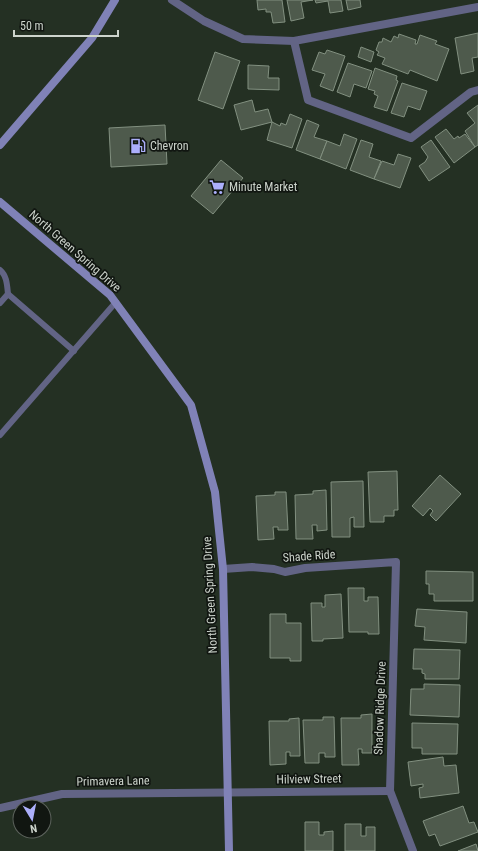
<svg xmlns="http://www.w3.org/2000/svg" width="478" height="851" viewBox="0 0 478 851" font-family="'Roboto Condensed',sans-serif">
<style>
.building{fill:#4e5a4c;stroke:#829080}
.lines{fill:none;stroke-linecap:round;stroke-linejoin:round}
.service{stroke:#626485;stroke-width:6}
.minor{stroke:#626485;stroke-width:8}
.secondary{stroke:#8082b7;stroke-width:8}
.labels{text-anchor:middle;dominant-baseline:central;stroke-width:3.5;stroke-linejoin:round;paint-order:stroke}
.poi-label{font-size:12px;fill:#cdd4cc;stroke:#111611;text-anchor:start}
.street-label{font-size:12px;fill:#cdd4cc;stroke:#111611}
</style>
<rect width="100%" height="100%" fill="#243023"/>
<g class="building">
<polygon points="257,0 282,0 285,22 273,23 271,12 266,12 266,9 258,10"/>
<polygon points="287,0 313,0 301,2 304,18 291,21"/>
<polygon points="315,0 341,0 343,11 330,13 328,1 316,3"/>
<polygon points="346,0 360,0 361,7 348,10"/>
<polygon points="478,33 478,57 472,58 474,71 461,74 455,38"/>
<polygon points="399,34 416,40 415,44 417,44 420,35 437,41 435,44 449,49 437,81 410,70 408,74 382,64 385,58 377,55 379,52 376,50 379,42 382,42 383,38 391,42 394,36 398,38"/>
<polygon points="361,47 374,52 371,62 358,57"/>
<polygon points="327,50 345,56 333,91 320,86 325,74 312,70 319,52 325,54"/>
<polygon points="215,52 240,61 223,109 198,100"/>
<polygon points="348,63 372,71 366,88 354,84 350,97 337,92"/>
<polygon points="248,65 269,66 268,78 279,78 279,90 248,89"/>
<polygon points="375,68 397,76 396,80 398,81 387,111 374,107 378,96 374,94 375,91 368,89"/>
<polygon points="402,83 427,91 420,110 408,106 404,117 391,113"/>
<polygon points="252,100 255,112 268,109 272,122 241,130 234,105"/>
<polygon points="478,105 478,145 475,147 465,131 475,123 467,113"/>
<polygon points="290,114 302,119 292,148 267,140 272,122 280,126 281,123 286,125"/>
<polygon points="307,120 319,125 314,137 327,141 320,159 296,150"/>
<polygon points="165,125 167,164 111,167 109,128"/>
<polygon points="446,129 454,139 458,136 459,138 465,134 475,147 454,163 435,137"/>
<polygon points="344,134 357,139 346,169 320,159 327,141 340,146"/>
<polygon points="361,140 373,144 369,157 381,161 374,179 350,170"/>
<polygon points="431,140 450,167 429,181 419,166 425,162 428,157 421,147"/>
<polygon points="398,154 411,158 400,188 374,179 382,161 394,165"/>
<polygon points="221,160 243,178 213,214 191,196"/>
<polygon points="397,471 398,510 394,510 394,516 384,516 384,522 370,522 368,472"/>
<polygon points="440,475 461,494 436,521 430,515 433,511 430,508 423,516 412,506"/>
<polygon points="363,481 364,527 354,527 354,517 350,518 350,537 332,537 331,482"/>
<polygon points="326,490 327,530 317,531 317,525 312,525 313,539 296,539 295,495 313,494 313,491"/>
<polygon points="275,492 286,492 288,530 278,530 278,527 273,527 274,539 258,540 256,496 275,495"/>
<polygon points="426,571 473,572 473,601 434,601 434,594 429,594 429,584 426,584"/>
<polygon points="348,588 364,588 364,601 368,601 368,597 378,597 379,634 368,634 368,632 349,632"/>
<polygon points="341,594 343,638 323,639 323,641 312,641 311,603 322,603 322,607 325,607 325,595"/>
<polygon points="417,609 467,612 466,643 424,640 425,627 415,626"/>
<polygon points="270,614 286,614 286,623 301,623 301,661 290,661 290,658 270,658"/>
<polygon points="414,649 460,650 459,679 425,679 425,674 422,673 422,669 413,669"/>
<polygon points="424,684 460,685 459,717 410,715 411,689 424,689"/>
<polygon points="372,714 372,753 362,753 362,749 358,749 359,765 342,765 341,718 361,718 361,715"/>
<polygon points="323,717 334,717 335,757 325,757 325,753 319,753 319,763 305,763 303,720 323,720"/>
<polygon points="299,718 300,756 290,756 290,752 286,752 286,764 270,765 269,721 289,721 289,719"/>
<polygon points="412,723 458,724 457,754 422,754 422,748 412,748"/>
<polygon points="443,757 444,766 456,765 459,793 420,798 419,788 423,787 423,784 411,786 408,762"/>
<polygon points="463,806 469,823 474,822 478,832 440,846 435,834 429,836 423,821"/>
<polygon points="305,822 319,822 319,835 324,835 324,832 333,831 333,851 305,851"/>
<polygon points="345,824 361,824 361,836 366,836 366,827 375,827 375,851 345,851"/>
<polygon points="476,844 478,851 458,851"/>
</g>
<g class="lines">
<g class="service">
<path d="M0 270C7 276 7 285 8 294"/>
<polyline points="0,303 8,294 74,351"/>
<polyline points="0,435 116,302"/>
</g>
<g class="minor">
<polyline points="172,0 204,21 243,39 294,41 478,7"/>
<polyline points="294,41 308,100 411,138 471,92 478,90"/>
<polyline points="223,569 252,567 274,569 285,572 305,568 396,562 390,791 413,851"/>
<polyline points="0,808 62,794 390,791"/>
</g>
<g class="secondary">
<polyline points="0,145 92,38 115,0"/>
<polyline points="0,202 110,295 191,405 215,492 223,569 229,851"/>
</g>
</g>
<defs>
<symbol id="fuel-bare" viewBox="-9 -9 18 18"><path d="M-5.5-6h7V0h2V4h1.3V-2.5L3-4.5l.8-.8L6-3V5H2.5V1h-1V6h-7ZM-4.2-4.7v3.2H.2V-4.7Z" fill="#acaffb" stroke="#111611" stroke-width="2.5" paint-order="stroke"/></symbol>
<symbol id="supermarket-bare" viewBox="-9 -9 18 18"><path d="M-6-5.5h2.5l.6 2H6L4.5 2H-2.5L-4.4-4H-6ZM-1.5 3.2a1.3 1.3 0 1 0 .1 0ZM3 3.2a1.3 1.3 0 1 0 .1 0Z" fill="#acaffb" stroke="#111611" stroke-width="2.5" paint-order="stroke"/></symbol>
</defs>
<g fill-rule="evenodd">
<use href="#fuel-bare" x="127" y="135" width="22" height="22"/>
<use href="#supermarket-bare" x="206" y="176" width="22" height="22"/>
</g>
<g class="labels">
<g class="poi-label">
<text x="150" y="146">Chevron</text>
<text x="229" y="187">Minute Market</text>
</g>
<g class="street-label">
<text transform="translate(75 251) rotate(41)">North Green Spring Drive</text>
<text transform="translate(309 556) rotate(-4)">Shade Ride</text>
<text transform="translate(210 595) rotate(-93)">North Green Spring Drive</text>
<text transform="translate(380 708) rotate(-88)">Shadow Ridge Drive</text>
<text transform="translate(309 779) rotate(-1)">Hilview Street</text>
<text transform="translate(113 781) rotate(-1)">Primavera Lane</text>
</g>
</g>
<g transform="translate(32 819) rotate(170)"><circle r="19" fill="#111611" stroke="#5c625c"/>
<path d="M0-3L7 15L0 10L-7 15Z" fill="#acaffb"/>
<text y="-6" font-size="11" font-weight="bold" text-anchor="middle" fill="#cdd4cc">N</text>
</g>
<path d="M14 30v6h104v-6" fill="none" stroke="#cdd4cc" stroke-width="2"/>
<text x="20" y="30" font-size="12" fill="#cdd4cc" stroke="#111611" stroke-width="3" paint-order="stroke">50 m</text>
</svg>
